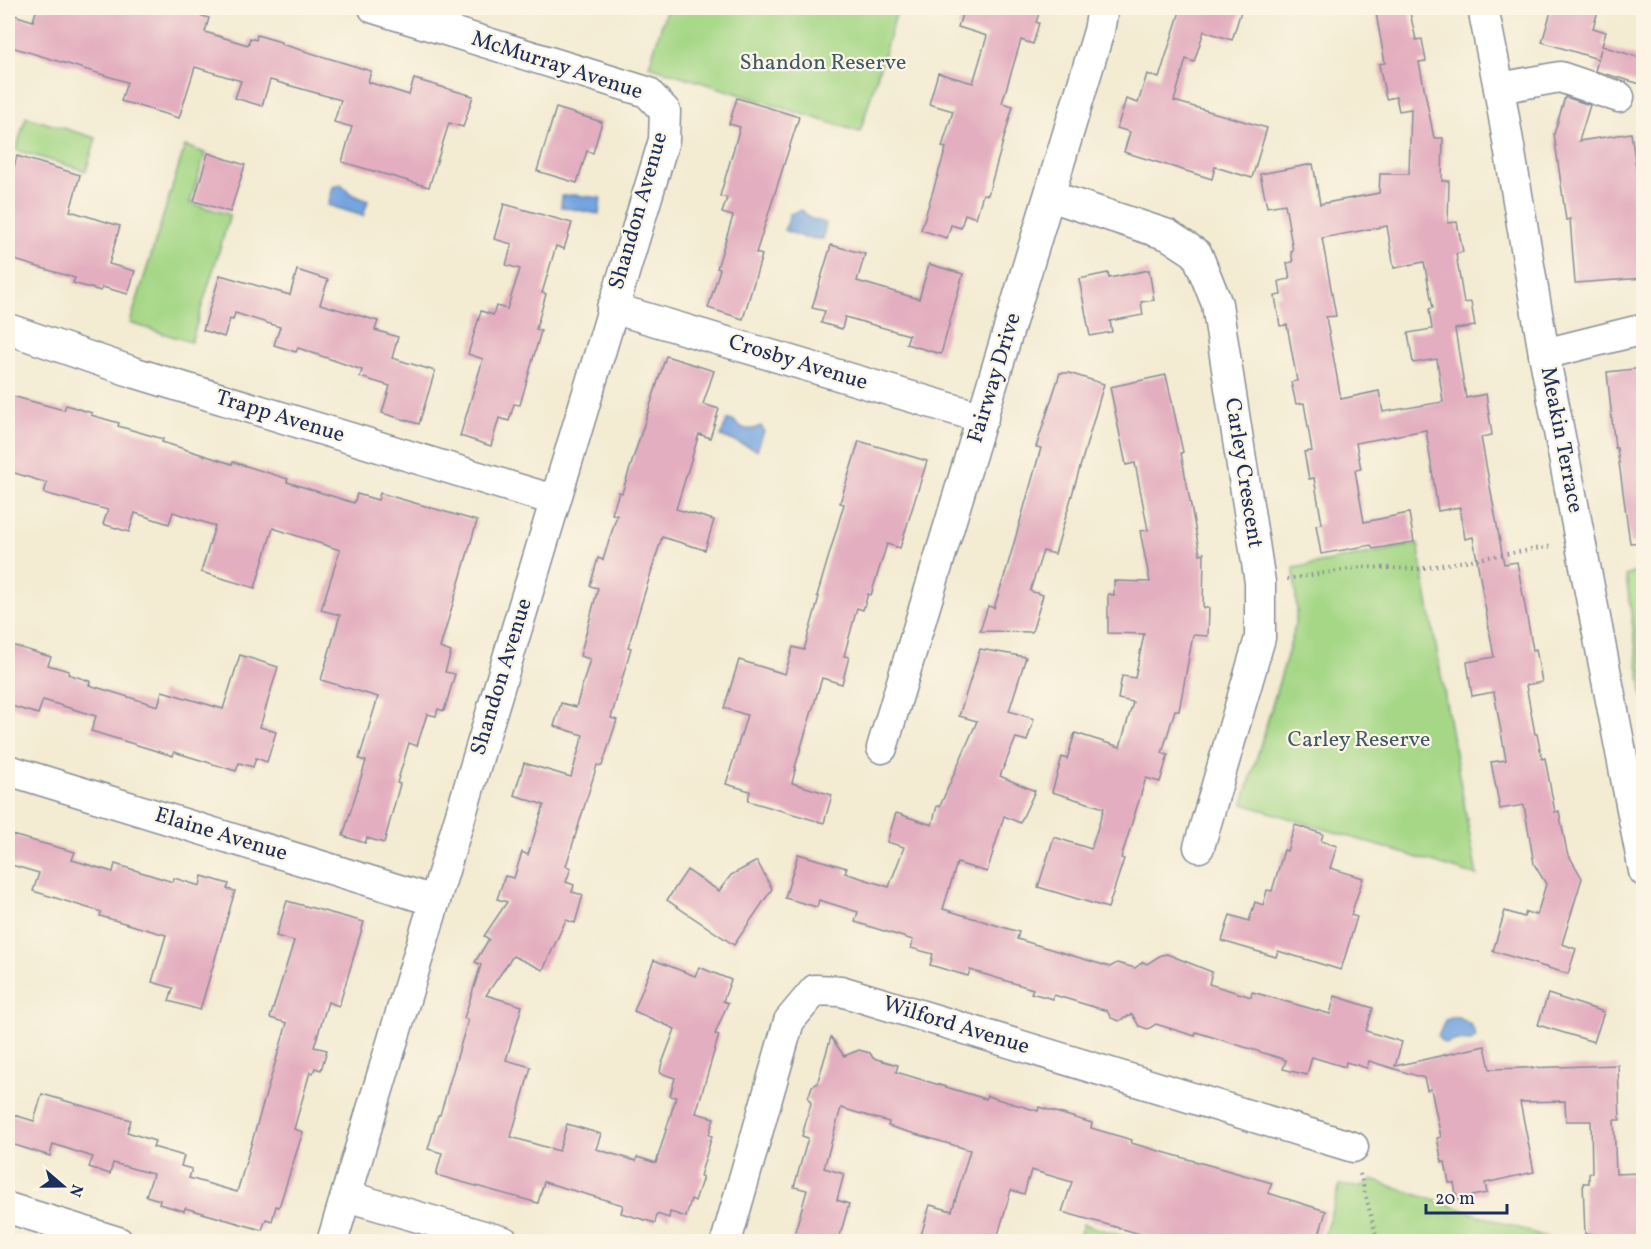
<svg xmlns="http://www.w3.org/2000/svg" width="1651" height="1249" viewBox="0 0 1651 1249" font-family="Vollkorn,serif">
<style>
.green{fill:#a5d786;stroke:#608372;stroke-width:1.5}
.water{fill:#75a4df;stroke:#486a9e;stroke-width:1.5}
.building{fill:#e3aebf;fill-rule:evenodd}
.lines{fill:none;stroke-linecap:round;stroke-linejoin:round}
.minor-casing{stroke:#878d98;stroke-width:33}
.path{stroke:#878d98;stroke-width:4;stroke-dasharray:1.5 4.5;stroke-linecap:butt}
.minor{stroke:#fff;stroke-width:30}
.labels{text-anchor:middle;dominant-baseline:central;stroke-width:4.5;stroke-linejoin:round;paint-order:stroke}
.park-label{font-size:22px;fill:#3e5968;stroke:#fcf5e5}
.street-label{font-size:22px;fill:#1b2f5e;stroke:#fcf5e5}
</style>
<rect width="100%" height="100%" fill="#fcf5e5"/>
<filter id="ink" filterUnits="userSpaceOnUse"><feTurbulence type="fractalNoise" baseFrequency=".0167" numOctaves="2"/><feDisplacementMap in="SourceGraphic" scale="12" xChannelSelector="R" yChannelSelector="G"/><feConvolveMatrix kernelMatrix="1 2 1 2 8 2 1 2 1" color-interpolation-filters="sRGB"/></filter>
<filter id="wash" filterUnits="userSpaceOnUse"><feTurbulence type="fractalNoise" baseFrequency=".008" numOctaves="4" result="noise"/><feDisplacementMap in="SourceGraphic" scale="24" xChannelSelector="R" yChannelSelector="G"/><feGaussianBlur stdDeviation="1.35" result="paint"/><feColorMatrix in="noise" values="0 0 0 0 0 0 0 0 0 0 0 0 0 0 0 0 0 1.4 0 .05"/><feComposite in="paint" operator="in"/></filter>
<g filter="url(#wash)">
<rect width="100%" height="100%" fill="#f3ebd2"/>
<g class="green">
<polygon points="667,8 898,8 860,132 649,66"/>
<polygon points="26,117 96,138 86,171 16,150"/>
<polygon points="185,146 205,153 190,203 230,215 191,342 130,323"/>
<polygon points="1418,544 1423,574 1477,876 1243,804 1293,635 1297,612 1294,568"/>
<polygon points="1643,567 1643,700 1626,576"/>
<path d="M1372 1180 1549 1238 1550 1241H1322L1340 1185C1351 1187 1363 1189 1372 1180Z"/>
<polygon points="1083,1224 1141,1241 1078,1241"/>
</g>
<g class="water">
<polygon points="341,184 351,194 368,201 363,216 328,205 333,187"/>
<polygon points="574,195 601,198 599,214 561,207 562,196"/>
<polygon points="802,210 809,218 826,223 823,239 805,238 784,230 788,222 789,214"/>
<path d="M727 420H733C741 430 750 432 761 426L764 431 757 450 721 436Z"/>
<path d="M1454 1017C1467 1020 1472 1024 1476 1036L1471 1041 1456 1040 1446 1044 1442 1042 1438 1037 1445 1020Z"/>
</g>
<g id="blocks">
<g class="building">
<polygon points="37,8 177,8 209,18 205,32 248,45 250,38 256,40 257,35 281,42 281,44 371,71 368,82 409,95 414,79 473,96 463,127 449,123 429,187 342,162 352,127 334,122 341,100 270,80 262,106 235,98 241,81 195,67 179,118 121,101 127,82 8,46 8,35 14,15 33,21"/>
<polygon points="964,8 1041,8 1036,22 1039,23 1033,44 1021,40 1002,103 1013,106 988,195 983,194 976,218 965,214 961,228 951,225 947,238 921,230 946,148 942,147 953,111 929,104 938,73 973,83 987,36 958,27"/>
<polygon points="1181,8 1242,8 1232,40 1204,31 1194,62 1186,59 1174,101 1267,128 1252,178 1215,167 1212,179 1124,152 1130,132 1117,128 1126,99 1138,103 1147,74 1159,78"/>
<path d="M1375 8H1409L1416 40 1422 39 1426 61 1419 62 1434 138H1443L1442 181H1449L1448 223 1457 222 1463 252 1456 254 1464 303 1471 302 1475 326 1455 329 1466 398 1486 394 1492 435 1481 437 1504 564 1517 562 1533 650 1536 649 1542 682 1526 685 1535 734H1537L1542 759 1545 758 1555 812 1559 811 1567 852 1582 878 1562 944 1576 949 1568 974 1493 951 1505 911 1524 917 1526 912 1537 915 1546 884 1534 864 1524 805 1500 809 1491 762 1506 760 1494 692 1472 696 1467 662 1494 657 1473 537 1465 539 1460 507 1438 511 1426 430 1356 443 1361 469 1355 470 1364 522 1409 513 1414 542 1373 549 1371 545 1321 554 1316 525 1322 524 1314 478 1309 479 1304 452 1312 451 1304 403 1296 404 1291 382 1297 381 1287 325 1280 326 1275 296 1281 295 1279 281 1290 279 1287 263 1293 262 1291 252 1293 251 1285 204 1267 207 1260 174 1313 164 1320 204 1379 193 1380 174H1409L1411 109 1399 111 1396 97 1386 99 1379 64 1385 63ZM1387 226 1394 268 1424 262 1433 308 1429 309 1432 329 1408 333 1413 363 1437 359 1443 402 1383 412 1379 391 1341 399 1326 317 1336 316 1322 238Z"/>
<polygon points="1552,8 1599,8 1593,28 1606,32 1602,46 1644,59 1644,85 1595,71 1601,49 1598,59 1542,42"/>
<polygon points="1565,97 1590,105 1579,141 1631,133 1644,220 1644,278 1575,283 1570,219 1566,220 1554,134"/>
<polygon points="737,98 799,117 756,253 762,255 743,319 708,308 720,269 717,268 733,216 722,213 727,198 720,196 740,127 729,124"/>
<polygon points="556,108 602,122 593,153 587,151 577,183 537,171"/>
<polygon points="208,153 245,165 230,212 194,201"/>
<polygon points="17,156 80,175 70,211 120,226 109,264 135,271 128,294 102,287 101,291 73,283 75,278 8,258 8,188"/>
<polygon points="504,204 572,223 564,249 556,246 542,293 546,294 536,329 541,331 520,405 514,404 509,421 499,418 491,446 460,436 483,359 468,354 481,311 493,315 496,306 507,309 520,269 506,265 512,244 494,239"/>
<polygon points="831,245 865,254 857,281 919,299 929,264 963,274 941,354 906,344 909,335 845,317 842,329 821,323 825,311 812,308"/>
<polygon points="297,270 328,280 320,304 378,321 375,330 398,337 392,358 435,371 419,424 382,413 390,386 360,377 362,370 298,348 296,352 274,345 280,327 235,313 233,320 230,319 224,337 203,330 220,275 290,295"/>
<polygon points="1149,270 1154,300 1141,302 1143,315 1110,321 1112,332 1090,336 1079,279 1108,273 1109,278"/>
<polygon points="666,356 714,371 703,404 719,409 710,438 699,434 676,509 714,520 705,550 662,537 628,647 631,648 611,718 617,720 602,766 597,765 566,866 571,868 566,882 574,885 572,892 583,895 575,923 566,920 543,970 513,956 486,995 522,1006 506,1060 531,1067 511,1137 559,1151 567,1124 601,1134 596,1149 636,1161 637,1157 656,1163 676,1097 670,1096 675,1078 660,1073 661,1066 675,1029 634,1011 654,960 695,976 699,967 731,980 723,1001 728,1003 715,1034 719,1035 696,1113 714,1118 709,1135 712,1136 700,1176 703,1177 695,1201 691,1199 686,1217 670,1212 669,1218 657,1214 655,1223 621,1213 623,1205 544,1182 538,1203 436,1175 442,1153 428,1149 438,1115 440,1115 468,1020 464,1018 481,965 475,962 489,939 484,936 507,902 497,899 505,876 514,878 522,852 528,855 544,805 514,795 524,763 571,777 583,735 554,726 561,703 576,707 590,659 580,656 598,588 590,586 598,558 603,560 617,515 612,514 619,492 622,493"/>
<polygon points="1644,368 1644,542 1630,543 1617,448 1615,448 1607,372"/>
<polygon points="1060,373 1069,373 1104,384 1055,554 1043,551 1030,591 1043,595 1032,632 980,631 988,606 994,608 1006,571 1041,448 1036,447"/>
<polygon points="1166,375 1183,452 1181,453 1200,554 1204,553 1203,608 1209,608 1208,636 1193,635 1179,711 1175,710 1162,753 1168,755 1160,782 1146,778 1121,858 1124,859 1108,908 1038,887 1054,837 1091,849 1104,808 1052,792 1062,757 1067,759 1075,733 1120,747 1133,702 1118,699 1122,676 1135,678 1144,634 1108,633 1108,594 1114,595 1114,581 1150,582 1140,531 1148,530 1135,463 1126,465 1110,387"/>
<polygon points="8,395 64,410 66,405 92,413 91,415 119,423 118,426 163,439 162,442 232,464 233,462 288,479 287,482 354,503 357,494 378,500 380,493 477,521 440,648 451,652 445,672 455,674 444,711 438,709 436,716 427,714 417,746 409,743 397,783 400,784 384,843 367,838 365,843 343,836 366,761 359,759 378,697 321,680 340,615 321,610 340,550 273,528 255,588 201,572 215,526 173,512 169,524 135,513 129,532 103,524 108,510 44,493 47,483 8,471"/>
<polygon points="859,441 927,461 900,548 887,544 871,595 868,594 863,610 857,608 844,656 849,657 842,684 822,678 795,767 796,767 792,783 832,795 824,823 748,801 750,791 726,784 747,715 724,708 739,660 785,674 793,647 804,650 819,597 817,596 844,504 840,503"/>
<polygon points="8,644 51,657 48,665 69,671 68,674 90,681 89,685 158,706 162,691 223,709 240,655 278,667 260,727 276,732 267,762 256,758 253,767 239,763 236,771 174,752 173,756 91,731 96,716 43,700 38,714 8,705"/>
<polygon points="980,649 1026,657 1009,711 1034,719 1027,741 1016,738 1000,776 1035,791 1020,823 1004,816 987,872 957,863 943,909 1019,932 1017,939 1110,967 1117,963 1135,968 1143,962 1147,964 1161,955 1167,954 1212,972 1209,984 1251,997 1252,992 1330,1014 1335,996 1373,1008 1366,1031 1402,1042 1395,1066 1485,1046 1490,1069 1618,1065 1620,1120 1614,1120 1616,1174 1641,1173 1644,1242 1595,1242 1595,1234 1585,1234 1583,1183 1589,1183 1589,1173 1592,1173 1591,1121 1566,1121 1565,1101 1520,1102 1534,1172 1485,1183 1487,1193 1457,1199 1454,1183 1449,1183 1445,1162 1442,1162 1437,1138 1441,1137 1431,1089 1427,1090 1424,1078 1369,1061 1367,1068 1346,1062 1345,1067 1312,1057 1307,1075 1283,1069 1286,1060 1196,1032 1195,1036 1156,1024 1148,1029 1139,1026 1132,1014 1119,1021 1111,1018 1107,1011 1054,995 1053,999 1031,993 1033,989 970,970 968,976 930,965 933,954 911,948 913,940 855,922 858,912 819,900 817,907 785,898 798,854 847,868 845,873 889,887 904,847 887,842 896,813 932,825 937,806 940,806 977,721 959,716"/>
<polygon points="1295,825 1323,834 1321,841 1337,846 1330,868 1363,878 1351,915 1357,917 1341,970 1278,951 1276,957 1222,941 1230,915 1249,921 1255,902 1263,905 1267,890 1272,891 1284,850 1287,851"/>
<polygon points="8,834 75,852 72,860 113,872 115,864 173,882 174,878 200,886 202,876 229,884 227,889 235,891 200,1010 169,1001 173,988 152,982 166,935 100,916 101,912 33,891 39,873 8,864"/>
<polygon points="757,861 772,889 734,945 667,900 687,870 719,891 731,875"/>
<polygon points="287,901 364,922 339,1006 328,1002 314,1047 327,1050 321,1070 315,1068 313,1073 310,1072 294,1129 303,1132 279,1207 276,1206 272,1221 266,1219 262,1230 185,1208 184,1211 159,1204 160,1200 146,1196 153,1174 113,1163 110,1174 89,1167 93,1157 53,1144 50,1156 8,1143 8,1113 34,1121 42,1094 131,1120 127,1132 155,1141 153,1147 184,1156 181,1166 192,1169 189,1178 237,1192 287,1023 270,1018 294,941 276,936"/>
<polygon points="1548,994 1604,1012 1594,1042 1538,1025"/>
<polygon points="831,1037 844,1056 859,1050 870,1053 873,1058 898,1065 896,1072 986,1099 987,1096 1038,1111 1039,1107 1092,1123 1091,1128 1132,1140 1131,1143 1272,1183 1268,1193 1326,1211 1317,1242 1287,1242 1269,1236 1267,1242 1169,1242 1062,1212 1072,1182 1031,1170 1024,1194 1011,1190 996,1242 919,1242 930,1205 952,1211 970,1150 888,1126 889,1122 841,1108 824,1168 844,1174 837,1200 849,1204 838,1242 792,1242 807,1190 794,1187 808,1138 802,1136 811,1103 808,1098 812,1086 817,1084"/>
</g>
</g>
</g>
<g filter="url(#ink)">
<use href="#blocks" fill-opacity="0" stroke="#878d98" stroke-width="1.5"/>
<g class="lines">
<defs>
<g id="minor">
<polyline points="1483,8 1499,88 1544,354 1644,871"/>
<polyline points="1499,88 1560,77 1619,97"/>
<polyline points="1050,196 1168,235 1197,254 1217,304 1260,582 1260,638 1199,847"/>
<polyline points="612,308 983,418"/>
<polyline points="8,329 136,373 554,500"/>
<polyline points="1544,354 1644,329"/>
<polyline points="882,748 1099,31 1103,8"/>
<polyline points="8,770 435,901"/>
<polyline points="346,1196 504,1242"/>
<polyline points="8,1208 118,1242"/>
<polyline points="332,1242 664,140 665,111 647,92 374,8"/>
<polyline points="726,1242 789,1021 815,990 841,991 1353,1147"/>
</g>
</defs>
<use href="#minor" class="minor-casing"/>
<g class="path">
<polyline points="1287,579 1362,567 1418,569 1553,546"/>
<polyline points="1360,1174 1376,1235 1375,1242"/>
<polyline points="1377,1236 1384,1242"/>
</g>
<use href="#minor" class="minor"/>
</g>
</g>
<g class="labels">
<g class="park-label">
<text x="823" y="63">Shandon Reserve</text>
<text x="1359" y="740">Carley Reserve</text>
</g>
<g class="street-label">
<text transform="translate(557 66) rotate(18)">McMurray Avenue</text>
<text transform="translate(639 211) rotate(-74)">Shandon Avenue</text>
<text transform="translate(798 363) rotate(17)">Crosby Avenue</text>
<text transform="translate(995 378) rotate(-73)">Fairway Drive</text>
<text transform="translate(280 417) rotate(17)">Trapp Avenue</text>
<text transform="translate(1561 440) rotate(79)">Meakin Terrace</text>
<text transform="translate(1243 473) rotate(81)">Carley Crescent</text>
<text transform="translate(502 677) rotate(-73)">Shandon Avenue</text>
<text transform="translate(221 835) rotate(17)">Elaine Avenue</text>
<text transform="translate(956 1026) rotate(17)">Wilford Avenue</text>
</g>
</g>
<rect width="1651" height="1249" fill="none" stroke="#fcf5e5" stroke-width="30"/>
<g transform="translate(63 1186) rotate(110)" stroke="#fcf5e5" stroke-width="4.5" paint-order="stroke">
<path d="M0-4.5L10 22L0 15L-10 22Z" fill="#1b2f5e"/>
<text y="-9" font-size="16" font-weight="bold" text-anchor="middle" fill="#1b2f5e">N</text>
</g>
<path d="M1426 1204v9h81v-9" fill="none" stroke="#1b2f5e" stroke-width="3"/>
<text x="1435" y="1204" font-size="18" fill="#1b2f5e" stroke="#fcf5e5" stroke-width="4.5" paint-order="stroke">20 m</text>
</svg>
